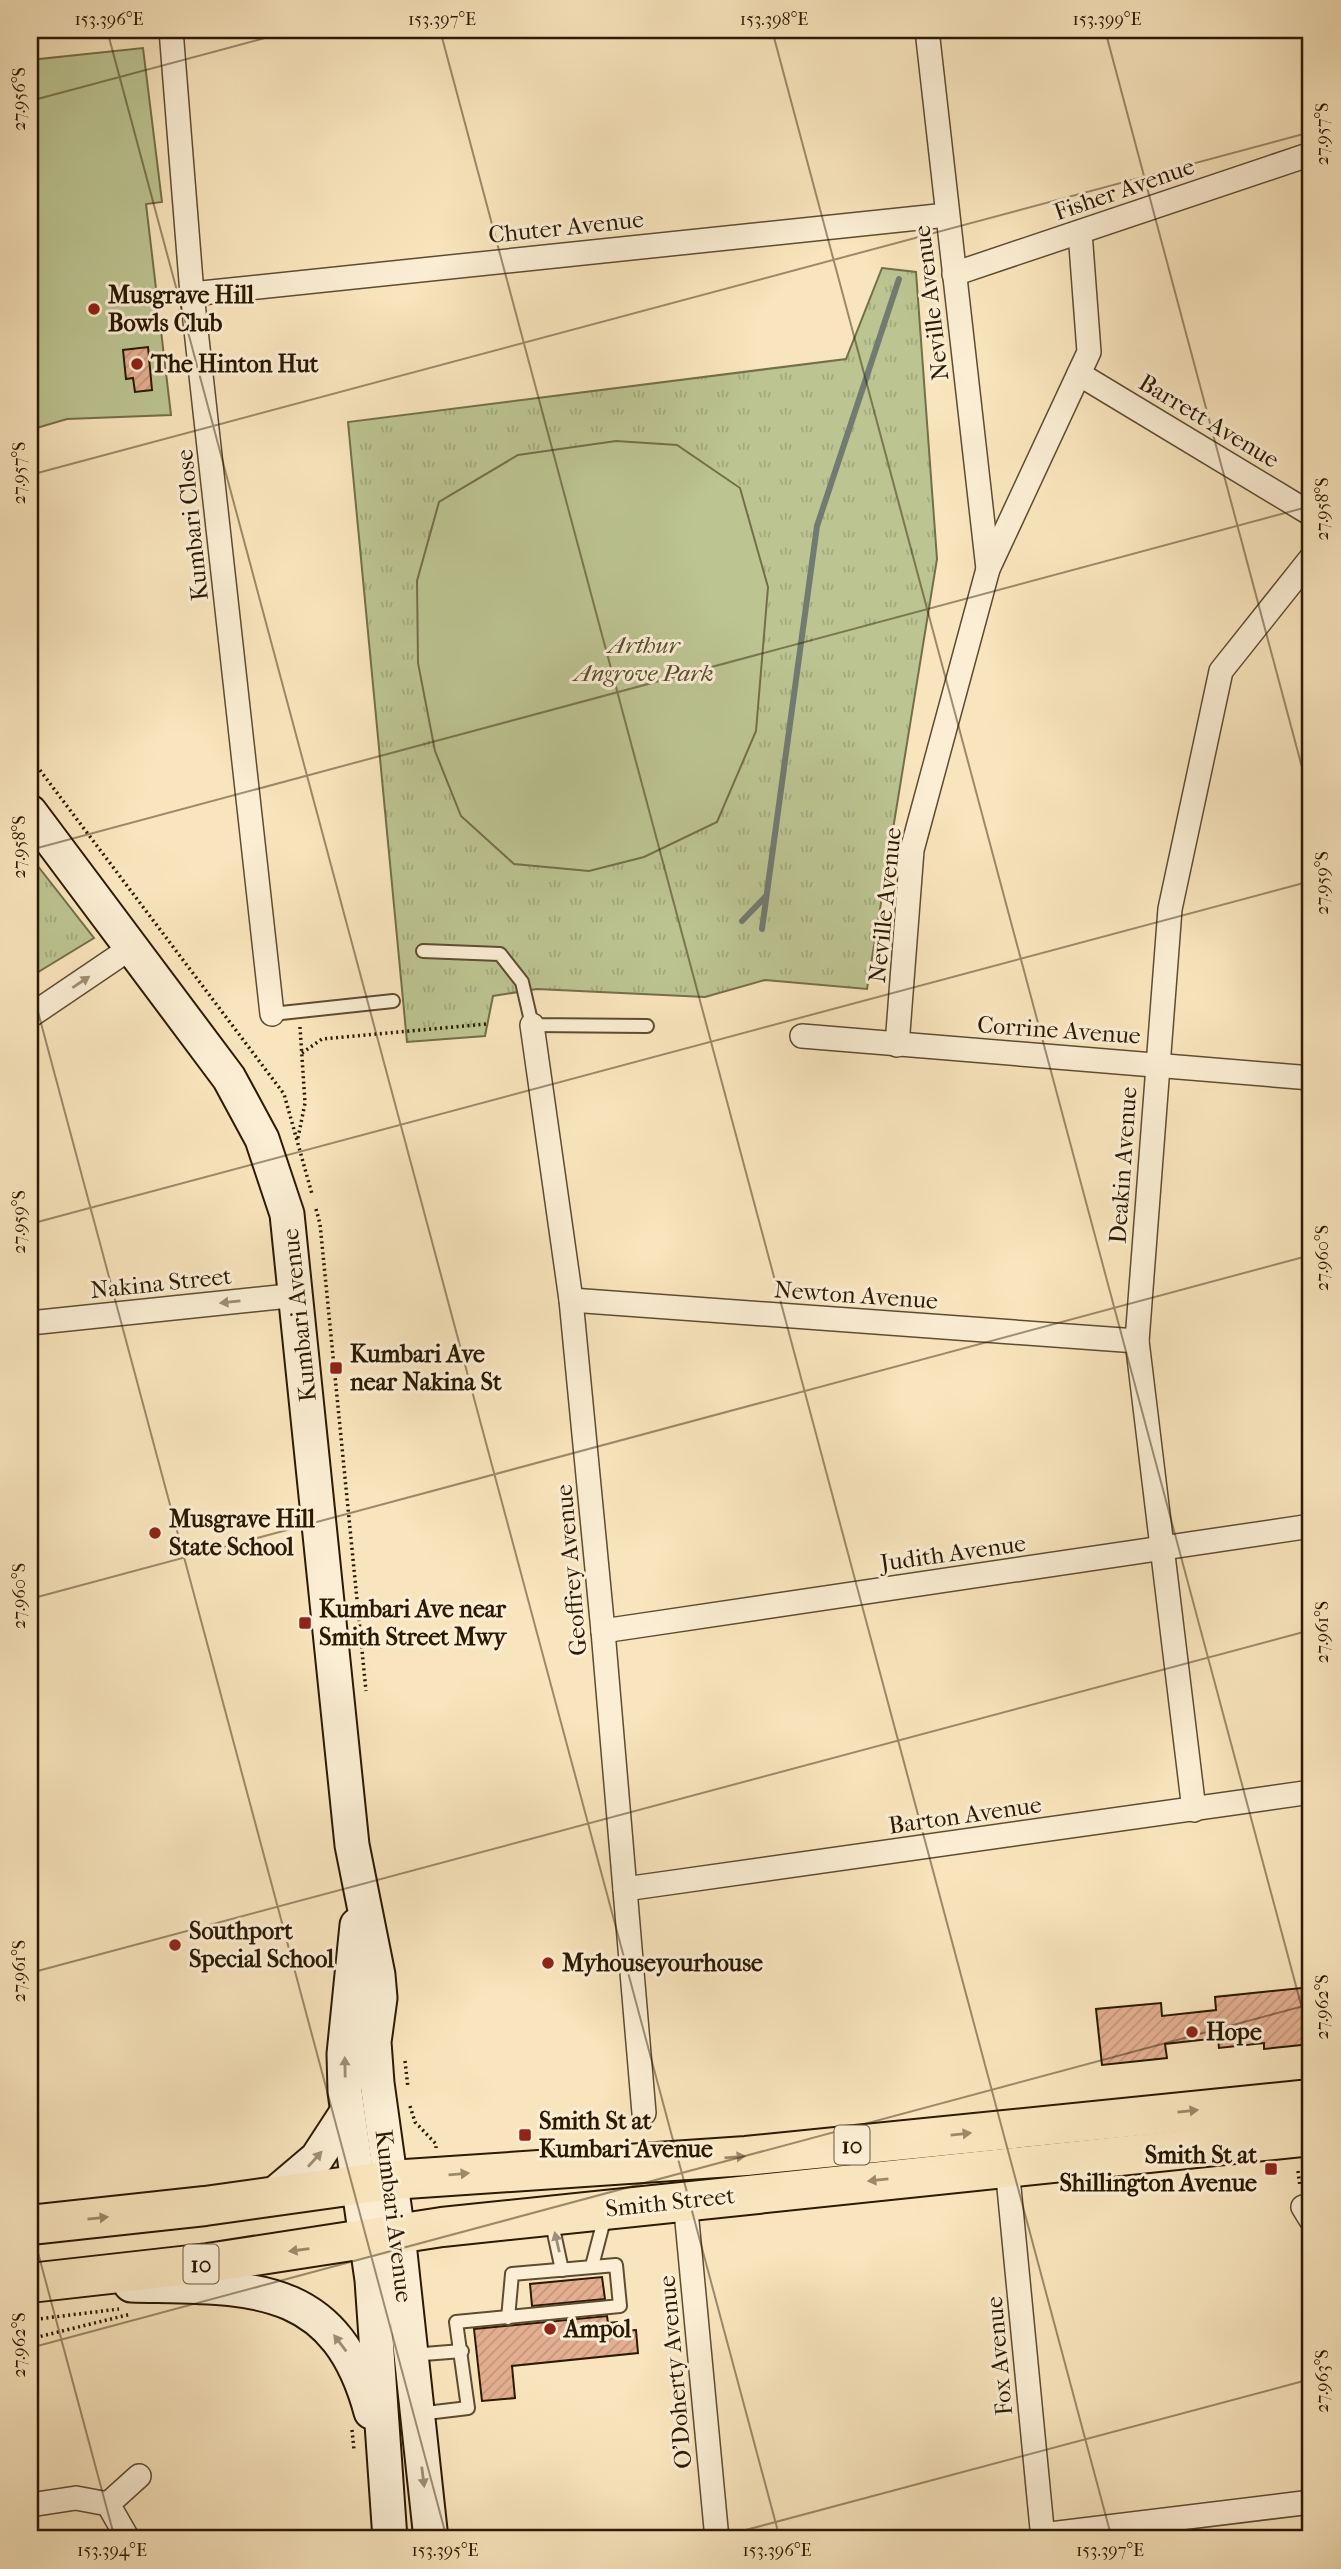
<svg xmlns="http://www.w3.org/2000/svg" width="1341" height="2569" viewBox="0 0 1341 2569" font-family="'IM FELL French Canon',serif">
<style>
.park{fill:url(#park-tufts);stroke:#746f4a;stroke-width:2}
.pitch{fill:#bcc592;stroke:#746f4a;stroke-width:2}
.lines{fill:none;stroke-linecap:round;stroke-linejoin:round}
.stream{stroke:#727b71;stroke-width:6}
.building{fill:url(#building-hatch);stroke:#2b1902;stroke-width:2}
.service-casing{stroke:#5e4c31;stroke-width:16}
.minor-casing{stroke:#5e4c31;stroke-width:26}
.secondary-casing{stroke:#2b1902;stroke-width:37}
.trunk-casing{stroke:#2b1902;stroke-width:42}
.path{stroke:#2b1902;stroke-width:3.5;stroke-dasharray:2 3.5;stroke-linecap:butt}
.service{stroke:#fbeed4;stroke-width:12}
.minor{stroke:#fbeed4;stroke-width:23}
.secondary{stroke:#fbeed4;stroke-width:33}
.trunk{stroke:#f9e5bd;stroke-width:38}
.oneway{fill:#9d8e76}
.oneway2{fill:#9c8969}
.ticks{fill:none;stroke:#2b1902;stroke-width:2;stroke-opacity:0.45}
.poi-dot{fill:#8f2418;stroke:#fbeed4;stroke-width:2.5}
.labels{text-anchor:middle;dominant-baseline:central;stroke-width:6;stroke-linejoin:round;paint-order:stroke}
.shield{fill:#fbeed4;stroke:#695941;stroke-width:2}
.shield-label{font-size:23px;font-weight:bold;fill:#2b1902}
.street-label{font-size:24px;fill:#2b1902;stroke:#fbeed4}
.poi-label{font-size:24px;font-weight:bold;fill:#2b1902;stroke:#fbeed4;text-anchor:start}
.park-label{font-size:24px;font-style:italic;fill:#564d2d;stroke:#fbeed4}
.neatline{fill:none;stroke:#2b1902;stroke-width:2.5}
.ticks-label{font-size:18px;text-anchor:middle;fill:#2b1902}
</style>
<defs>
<pattern id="park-tufts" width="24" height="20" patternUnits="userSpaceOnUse" patternTransform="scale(1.75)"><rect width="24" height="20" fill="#bcc592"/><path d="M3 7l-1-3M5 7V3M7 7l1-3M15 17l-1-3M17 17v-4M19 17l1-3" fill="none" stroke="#a2a97c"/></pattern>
<pattern id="building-hatch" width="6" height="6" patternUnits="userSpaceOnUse" patternTransform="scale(1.75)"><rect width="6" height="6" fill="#e4af91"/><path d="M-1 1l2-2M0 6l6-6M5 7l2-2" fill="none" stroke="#c4967b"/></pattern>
</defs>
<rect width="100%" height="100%" fill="#f9e5bd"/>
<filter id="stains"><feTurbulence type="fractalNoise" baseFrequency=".00286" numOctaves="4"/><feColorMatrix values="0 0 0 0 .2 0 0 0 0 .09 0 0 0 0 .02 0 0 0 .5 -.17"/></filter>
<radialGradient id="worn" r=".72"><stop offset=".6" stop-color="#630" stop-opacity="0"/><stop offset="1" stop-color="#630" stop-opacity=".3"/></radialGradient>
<g class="park">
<polygon points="882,268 916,272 937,559 867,989 765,980 705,997 537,989 493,996 485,1036 407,1042 348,422 846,359"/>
<polygon points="30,856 94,938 30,977"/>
</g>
<g class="pitch">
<polygon points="143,48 162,202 146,204 171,415 67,419 30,430 30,60"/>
<polygon points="616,441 677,445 740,488 768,587 756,731 717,822 644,857 589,871 514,864 461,816 435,751 418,663 417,581 439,502 518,455"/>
</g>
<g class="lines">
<g class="stream">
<polyline points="742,921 765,897"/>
<polyline points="762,929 817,526 899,279"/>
</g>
</g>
<g class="building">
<polygon points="148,347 152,390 135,392 133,378 126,379 123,350"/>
<polygon points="1311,1987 1311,2044 1264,2049 1264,2043 1219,2048 1218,2038 1165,2044 1167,2058 1102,2065 1096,2009 1161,2003 1162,2016 1216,2010 1215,1997"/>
<polygon points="602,2277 605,2299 532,2306 530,2284"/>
<polygon points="607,2316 608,2323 617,2322 618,2331 636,2330 638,2353 512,2366 515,2398 482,2401 474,2329"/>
</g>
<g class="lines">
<defs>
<g id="service">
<polyline points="423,951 500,954 522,982 532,1025 647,1026"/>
<polyline points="272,1014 393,1001"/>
<polyline points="551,2219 562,2270"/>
<polyline points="592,2266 605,2216"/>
<polyline points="411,2355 462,2351"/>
<polyline points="418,2414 468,2408 456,2322 620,2306 616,2265 512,2274 508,2318"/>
</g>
<g id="minor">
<polyline points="171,30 192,294 272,1014"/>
<polyline points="927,30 988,569"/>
<polyline points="954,274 1311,154"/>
<polyline points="192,294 947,215"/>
<polyline points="1079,374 1311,514"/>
<polyline points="30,1016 132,947"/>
<polyline points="532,1025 571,1300 603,1631 644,2113"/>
<polyline points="802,1036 1311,1078"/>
<polyline points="897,1045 912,850 988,569 1089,352 1080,232"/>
<polyline points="571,1300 1137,1341"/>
<polyline points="30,1323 298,1295"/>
<polyline points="603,1631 1311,1526"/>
<polyline points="1194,1810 1137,1341 1170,909 1221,671 1311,558"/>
<polyline points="625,1889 1311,1792"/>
<polyline points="1007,2167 1043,2539"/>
<polyline points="685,2200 717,2539"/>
<polyline points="1303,2207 1311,2220"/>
<polyline points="108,2504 139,2476"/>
<polyline points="30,2505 76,2498 108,2504 128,2539"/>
<polyline points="1042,2535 1311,2502"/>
</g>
<g id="secondary">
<polyline points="30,812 229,1078 262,1139 287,1214 352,1845 378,1975 380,1998 374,2042 377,2083 398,2234 431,2539"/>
<polyline points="357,1925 344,2054 345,2092 372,2280 390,2539"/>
<polyline points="271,2197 317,2158 347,2112"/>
<path d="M131 2285C246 2288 335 2278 371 2412"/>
</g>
<g id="trunk">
<polyline points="30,2225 205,2206 391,2180 746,2156 1311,2099"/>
<polyline points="30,2283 208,2263 442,2227 1311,2136"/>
</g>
</defs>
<use href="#service" class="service-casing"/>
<use href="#minor" class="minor-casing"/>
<use href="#secondary" class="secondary-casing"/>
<use href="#trunk" class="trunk-casing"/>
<g class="path">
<polyline points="30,757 284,1094 312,1194"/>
<polyline points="302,1053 322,1039 486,1024"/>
<polyline points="298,1138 305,1103 300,1027"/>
<polyline points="316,1209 320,1224 366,1691"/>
<polyline points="405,2061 408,2088"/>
<polyline points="410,2106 415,2122 436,2144 436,2148"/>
<polyline points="1298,2171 1300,2187"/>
<polyline points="30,2320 119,2309"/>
<polyline points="30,2339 131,2314"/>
<polyline points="352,2430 354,2450"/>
</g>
<use href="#service" class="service"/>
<use href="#minor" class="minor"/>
<use href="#secondary" class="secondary"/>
<use href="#trunk" class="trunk"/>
</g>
<defs><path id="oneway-solid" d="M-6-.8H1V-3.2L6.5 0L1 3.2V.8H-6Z" transform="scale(1.75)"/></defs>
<g class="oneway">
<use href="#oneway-solid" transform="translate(81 982) rotate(-34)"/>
<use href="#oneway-solid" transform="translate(230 1302) rotate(174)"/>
<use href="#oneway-solid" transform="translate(345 2067) rotate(-91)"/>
<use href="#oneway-solid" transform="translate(315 2159) rotate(-48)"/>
<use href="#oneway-solid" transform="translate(557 2242) rotate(-103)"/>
<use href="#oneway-solid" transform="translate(340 2343) rotate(-127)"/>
<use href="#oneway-solid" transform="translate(423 2477) rotate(83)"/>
</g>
<g class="oneway2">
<use href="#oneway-solid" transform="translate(1188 2111) rotate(-6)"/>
<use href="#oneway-solid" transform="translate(961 2134) rotate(-6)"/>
<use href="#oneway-solid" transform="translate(735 2157) rotate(-5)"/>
<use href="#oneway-solid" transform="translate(459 2174) rotate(-5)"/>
<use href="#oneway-solid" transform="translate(878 2180) rotate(174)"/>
<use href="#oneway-solid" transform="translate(98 2218) rotate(-6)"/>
<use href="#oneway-solid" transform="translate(299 2250) rotate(172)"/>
</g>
<path class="ticks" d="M107 30 780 2539M440 30 1112 2539M772 30 1311 2042M1105 30 1311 801M30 101 295 30M30 475 1311 132M30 850 1311 506M30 982 447 2539M30 1224 1311 881M30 1599 1311 1255M30 1973 1311 1630M30 2223 115 2539M30 2348 1311 2004M712 2539 1311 2379"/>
<g class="poi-dot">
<circle cx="94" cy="309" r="7"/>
<circle cx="137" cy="364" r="7"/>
<rect x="329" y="1361" width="14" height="14" rx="3.5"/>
<circle cx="155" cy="1533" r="7"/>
<rect x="298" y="1616" width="14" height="14" rx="3.5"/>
<circle cx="175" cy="1945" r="7"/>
<circle cx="548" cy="1963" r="7"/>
<circle cx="1192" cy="2032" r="7"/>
<rect x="518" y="2128" width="14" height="14" rx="3.5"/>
<rect x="1264" y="2162" width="14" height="14" rx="3.5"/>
<circle cx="550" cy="2329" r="7"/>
</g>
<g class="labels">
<g class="shield">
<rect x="834.5" y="2125.5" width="35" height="39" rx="5"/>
<rect x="183.5" y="2244.5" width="35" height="39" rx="5"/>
</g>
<g class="shield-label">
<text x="852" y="2145">10</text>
<text x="201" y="2264">10</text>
</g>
<g class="street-label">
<text transform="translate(1124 189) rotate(-19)">Fisher Avenue</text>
<text transform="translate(566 227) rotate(-6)">Chuter Avenue</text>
<text transform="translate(931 303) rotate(-97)">Neville Avenue</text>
<text transform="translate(1209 421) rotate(31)">Barrett Avenue</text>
<text transform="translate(192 525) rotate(-96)">Kumbari Close</text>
<text transform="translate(885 905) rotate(-84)">Neville Avenue</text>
<text transform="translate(1059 1030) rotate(4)">Corrine Avenue</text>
<text transform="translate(1123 1165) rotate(-86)">Deakin Avenue</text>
<text transform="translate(161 1283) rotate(-6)">Nakina Street</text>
<text transform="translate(856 1295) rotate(4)">Newton Avenue</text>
<text transform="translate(299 1315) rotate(-96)">Kumbari Avenue</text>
<text transform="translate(953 1553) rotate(-8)">Judith Avenue</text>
<text transform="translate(571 1570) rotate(-95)">Geoffrey Avenue</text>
<text transform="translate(965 1815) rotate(-8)">Barton Avenue</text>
<text transform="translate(670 2202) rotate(-6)">Smith Street</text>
<text transform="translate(394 2216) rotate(83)">Kumbari Avenue</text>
<text transform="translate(999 2356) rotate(-95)">Fox Avenue</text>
<text transform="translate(675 2372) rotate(-95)">O'Doherty Avenue</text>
</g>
<g class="poi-label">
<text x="108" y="295">Musgrave Hill<tspan x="108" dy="28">Bowls Club</tspan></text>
<text x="151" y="364">The Hinton Hut</text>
<text x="350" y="1354">Kumbari Ave<tspan x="350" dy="28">near Nakina St</tspan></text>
<text x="169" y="1519">Musgrave Hill<tspan x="169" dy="28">State School</tspan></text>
<text x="319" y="1609">Kumbari Ave near<tspan x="319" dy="28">Smith Street Mwy</tspan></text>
<text x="189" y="1931">Southport<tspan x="189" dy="28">Special School</tspan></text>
<text x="562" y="1963">Myhouseyourhouse</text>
<text x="1206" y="2032">Hope</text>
<text x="539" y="2121">Smith St at<tspan x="539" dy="28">Kumbari Avenue</tspan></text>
<text x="1257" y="2155" text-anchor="end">Smith St at<tspan x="1257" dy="28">Shillington Avenue</tspan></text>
<text x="564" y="2329">Ampol</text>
</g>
<g class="park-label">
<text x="644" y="645">Arthur<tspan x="644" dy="28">Angrove Park</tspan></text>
</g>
</g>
<rect width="1341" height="2569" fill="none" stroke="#f9e5bd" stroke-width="77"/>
<rect x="38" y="38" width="1264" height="2492" class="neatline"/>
<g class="ticks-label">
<text x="109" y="25">153.396°E</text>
<text x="442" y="25">153.397°E</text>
<text x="774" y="25">153.398°E</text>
<text x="1107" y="25">153.399°E</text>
<text transform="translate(19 99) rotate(-90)" y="6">27.956°S</text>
<text transform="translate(1322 134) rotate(-90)" y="6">27.957°S</text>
<text transform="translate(19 473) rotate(-90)" y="6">27.957°S</text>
<text transform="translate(1322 509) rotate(-90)" y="6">27.958°S</text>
<text transform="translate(19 847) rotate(-90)" y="6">27.958°S</text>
<text transform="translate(1322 883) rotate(-90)" y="6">27.959°S</text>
<text transform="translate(19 1222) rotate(-90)" y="6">27.959°S</text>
<text transform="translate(1322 1258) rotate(-90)" y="6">27.960°S</text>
<text transform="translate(19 1596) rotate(-90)" y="6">27.960°S</text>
<text transform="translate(1322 1632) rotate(-90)" y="6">27.961°S</text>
<text transform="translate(19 1971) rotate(-90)" y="6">27.961°S</text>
<text transform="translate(1322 2007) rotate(-90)" y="6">27.962°S</text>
<text transform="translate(19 2345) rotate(-90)" y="6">27.962°S</text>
<text transform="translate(1322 2381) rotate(-90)" y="6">27.963°S</text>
<text x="112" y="2556">153.394°E</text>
<text x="445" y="2556">153.395°E</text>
<text x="777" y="2556">153.396°E</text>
<text x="1110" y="2556">153.397°E</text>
</g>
<rect width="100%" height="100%" filter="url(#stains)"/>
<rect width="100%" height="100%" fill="url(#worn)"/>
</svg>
